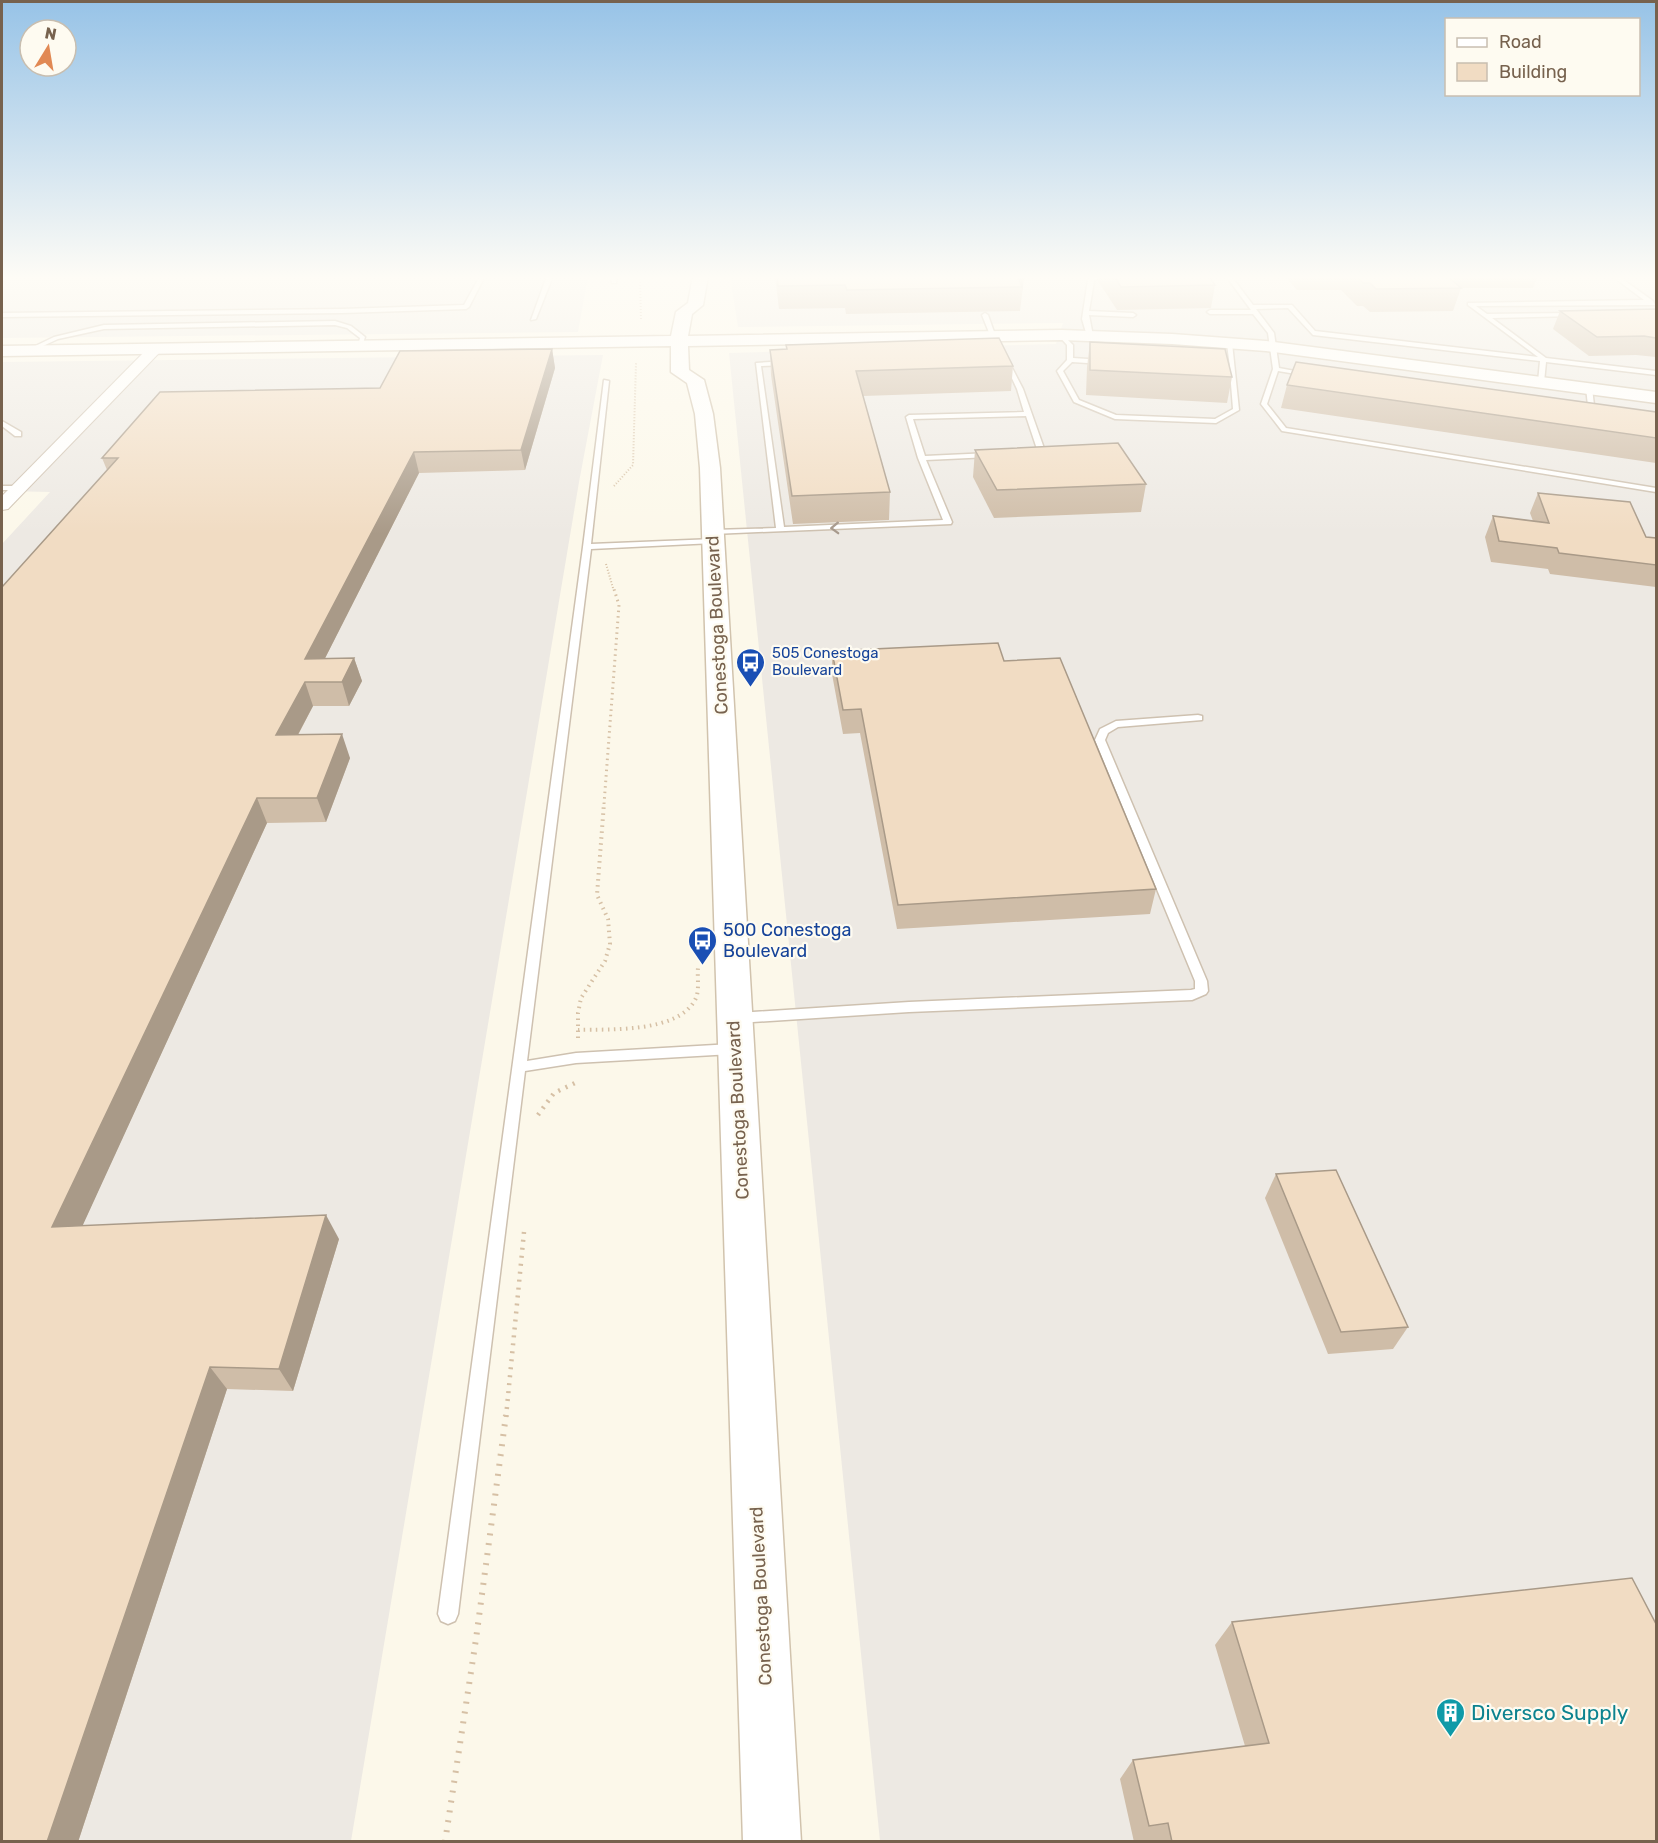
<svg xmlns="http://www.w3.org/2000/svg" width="1658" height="1843" viewBox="0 0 1658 1843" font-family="Rubik,sans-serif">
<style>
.industrial{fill:#ede9e3}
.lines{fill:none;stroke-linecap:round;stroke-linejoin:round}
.lane-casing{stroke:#cec1b0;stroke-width:3}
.street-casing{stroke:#cec1b0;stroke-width:2}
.secondary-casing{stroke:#d1c3ad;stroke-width:3}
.path-far4{stroke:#d6c0a5;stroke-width:2;stroke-dasharray:1 2;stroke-linecap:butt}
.path-far3{stroke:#d6c0a5;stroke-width:3;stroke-dasharray:1.5 4;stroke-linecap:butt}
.path-far2{stroke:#d6c0a5;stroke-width:4;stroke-dasharray:1.5 4.5;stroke-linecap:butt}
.path-far1{stroke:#d6c0a5;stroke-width:4.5;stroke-dasharray:2 6;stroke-linecap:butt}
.path{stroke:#d6c0a5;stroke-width:6;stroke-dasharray:2 8;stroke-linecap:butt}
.lane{fill:#fff;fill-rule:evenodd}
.street{fill:#fff;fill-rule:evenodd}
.secondary{fill:#fff;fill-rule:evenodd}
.wall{fill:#cfbda8}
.shaded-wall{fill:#a99a88}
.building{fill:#f1dcc3;stroke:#a99a88;stroke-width:1.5}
.oneway{stroke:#a7998c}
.labels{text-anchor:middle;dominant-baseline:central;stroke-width:4.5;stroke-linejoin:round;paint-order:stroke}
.far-transit-label{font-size:15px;fill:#164399;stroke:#fefbf1;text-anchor:start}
.street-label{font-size:18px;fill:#77624e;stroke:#fefbf1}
.transit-label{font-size:18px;fill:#164399;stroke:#fefbf1;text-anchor:start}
.near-culture-label{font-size:21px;fill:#0d838f;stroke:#fefbf1;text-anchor:start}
</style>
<rect width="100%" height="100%" fill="#fcf8ea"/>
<g class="industrial">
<polygon points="2,276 588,276 578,332 2,338"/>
<polygon points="730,276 1656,276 1656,1841 880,1841 729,353 1056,344 1063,323 738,327"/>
<polygon points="603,355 579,482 351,1841 2,1841 2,544 50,492 4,491 2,493 2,362"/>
</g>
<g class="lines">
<defs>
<g id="lane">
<polygon points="3,276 8,276 2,283 2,278"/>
<polygon points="480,276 485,276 469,307 466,309 342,313 2,317 2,313 342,309 464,305"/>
<polygon points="547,276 553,276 536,319 531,320"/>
<polygon points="611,276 617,276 616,283 612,283"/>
<polygon points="1094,276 1101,276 1094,281 1089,311 1133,313 1136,315 1133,317 1089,315 1093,336 1090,338 1087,336 1082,319 1088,280"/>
<polygon points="1226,276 1231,276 1253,305 1292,305 1315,331 1538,357 1468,305 1468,303 1644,300 1612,276 1618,276 1653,301 1655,305 1476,306 1487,314 1576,313 1574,316 1492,318 1546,358 1656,371 1656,375 1546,362 1544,382 1541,384 1538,382 1540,361 1313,335 1288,308 1256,309 1274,333 1279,368 1311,374 1308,376 1278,371 1267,404 1286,428 1656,488 1656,492 1282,431 1261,404 1273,369 1268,333 1253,314 1210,314 1207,312 1210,310 1251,310"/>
<polygon points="985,313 988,315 999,346 994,345 982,315"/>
<polygon points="335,321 351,326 365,337 362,346 358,346 360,338 347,328 335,325 104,329 58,339 30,352 25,351 54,337 104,325"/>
<polygon points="1061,333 1073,345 1073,358 1103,360 1106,362 1103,364 1072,362 1063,371 1079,400 1116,415 1215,419 1233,409 1230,371 1222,368 1230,367 1227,344 1232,343 1239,410 1216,423 1115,419 1074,402 1057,371 1067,360 1067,345 1058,335"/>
<polygon points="1003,359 1008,360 1023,389 1046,454 1042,456 1030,454 1038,452 1026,416 913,419 925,456 990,453 994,455 990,457 926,460 952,522 951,524 713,534 709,532 713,530 776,528 756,363 787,361 790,363 787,365 761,366 784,527 943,520 918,458 906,417 909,415 1024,412 1017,389"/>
<polygon points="604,380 609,381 591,544 714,539 718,541 714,543 591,549 527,1061 576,1053 732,1044 737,1045 739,1049 737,1053 732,1054 576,1063 525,1071 458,1614 455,1621 448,1624 441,1621 438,1614 583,547"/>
<polygon points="1589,386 1592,388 1595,414 1592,416 1589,414 1586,388"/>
<polygon points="2,421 21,432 21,436 15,436 2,426"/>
<polygon points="2,486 18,486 22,488 18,490 2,490"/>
<polygon points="1198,715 1202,716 1202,720 1118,727 1108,733 1105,740 1207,981 1208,991 1206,994 1192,1000 909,1012 738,1023 733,1021 732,1018 733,1015 738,1013 909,1002 1191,990 1195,989 1195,981 1095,740 1100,729 1116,721"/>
</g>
<polygon id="street" points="155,345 162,349 160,352 8,509 2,510 2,496 150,346"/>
<polygon id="secondary" points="693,276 708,276 703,305 692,314 688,336 1061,330 1172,334 1266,341 1656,392 1656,403 1266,351 1172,344 1061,340 688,346 689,370 704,380 713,414 720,468 801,1842 743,1842 700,468 695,414 687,383 671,372 671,346 2,356 2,346 671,336 676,312 688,303"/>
</defs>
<use href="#lane" class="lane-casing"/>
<use href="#street" class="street-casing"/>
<use href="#secondary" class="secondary-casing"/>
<g class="path-far4">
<polyline points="640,276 641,321"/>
<polyline points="614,486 633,465 636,363"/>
<polyline points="606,564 613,588"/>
</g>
<polyline class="path-far3" points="604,804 619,605 613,586"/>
<g class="path-far2">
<path d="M578 1030C610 1029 677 1033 695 1000 700 991 697 978 698 968"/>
<polyline points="578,1038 578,1013 581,998 605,961 610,944 608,919 597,895 604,803"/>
</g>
<g class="path-far1">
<polyline points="538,1115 554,1093 575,1083 575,1079"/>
<polyline points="506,1417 524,1232"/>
</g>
<polyline class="path" points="445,1842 476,1639 506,1415"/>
<use href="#lane" class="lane"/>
<use href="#street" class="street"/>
<use href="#secondary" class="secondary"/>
</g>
<g class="wall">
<polygon points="775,276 1034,276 1034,278 1024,278 1020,311 846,314 845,308 779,309"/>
<polygon points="1099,276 1114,276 1215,285 1211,308 1117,310 1098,281"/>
<polygon points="1285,276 1538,276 1533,288 1461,288 1453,311 1370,312 1363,306 1357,306 1341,290 1297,290"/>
<polygon points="1656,309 1656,357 1636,355 1589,356 1553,329 1560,311"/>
<polygon points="1090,342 1232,377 1227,403 1086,395 1087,367"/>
<polygon points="786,345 1013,366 1011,391 863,396 890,492 889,520 793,524 771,375 770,350 786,349"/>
<polygon points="552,349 555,368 525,470 419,473 325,658 354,658 362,681 349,706 313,706 298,735 350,758 326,822 267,823 82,1226 339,1239 293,1391 227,1389 78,1842 2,1842 107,470 102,458 380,388"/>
<polygon points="1287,385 1656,412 1656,463 1281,408"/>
<polygon points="975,450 1146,484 1141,512 994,518 973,477"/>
<polygon points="1538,493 1646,537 1656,538 1656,587 1550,574 1548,569 1491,562 1485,537 1493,516 1533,521 1530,513"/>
<polygon points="832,651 1004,661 1156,889 1150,914 897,929 860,733 843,734 832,674"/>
<polygon points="1276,1174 1408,1327 1393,1349 1328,1354 1265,1198"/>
<polygon points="1232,1622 1656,1842 1153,1842 1153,1840 1134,1842 1120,1779 1133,1760 1245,1746 1215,1645"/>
</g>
<g class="shaded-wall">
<polygon points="1014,276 1034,276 1034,278 1024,278 1022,292 1022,287"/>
<polygon points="552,349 555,368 525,470 521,450"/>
<polygon points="414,452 419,473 313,682 305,659"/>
<polygon points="354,658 362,681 349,706 342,682"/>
<polygon points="305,682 313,706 285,759 276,735"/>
<polygon points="342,734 350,758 326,822 317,798"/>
<polygon points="257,798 267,823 71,1251 52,1227"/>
<polygon points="326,1215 339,1239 293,1391 279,1369"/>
<polygon points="210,1367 227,1389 78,1842 47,1842"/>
</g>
<g class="building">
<polygon points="777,276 1017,276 1022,287 847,290 845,285 778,286"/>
<polygon points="1114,276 1209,276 1215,285 1121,287"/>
<polygon points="1357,276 1447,276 1461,288 1376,289 1370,283 1363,283"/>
<polygon points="1656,309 1656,338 1644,336 1597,337 1560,311"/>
<polygon points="999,338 1013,366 856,371 890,492 792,496 770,350 787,349 786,345"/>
<polygon points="1090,342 1225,349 1232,377 1090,370"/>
<polygon points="552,349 521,450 414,452 305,659 354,658 342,682 305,682 276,735 342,734 317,798 257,798 52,1227 326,1215 279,1369 210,1367 47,1842 2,1842 2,587 118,458 102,458 160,392 380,388 400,351"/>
<polygon points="1296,362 1656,412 1656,438 1287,385"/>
<polygon points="1118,443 1146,484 997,490 975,450"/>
<polygon points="1538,493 1630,502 1646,537 1656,538 1656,565 1559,553 1557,548 1499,541 1493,516 1549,523"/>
<polygon points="998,643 1004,661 1060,658 1156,889 898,905 861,709 843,710 832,651"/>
<polygon points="1336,1170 1408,1327 1341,1332 1276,1174"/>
<polygon points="1632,1578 1656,1624 1656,1842 1172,1842 1168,1823 1149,1826 1133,1760 1269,1743 1232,1622"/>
</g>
<defs><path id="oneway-chevron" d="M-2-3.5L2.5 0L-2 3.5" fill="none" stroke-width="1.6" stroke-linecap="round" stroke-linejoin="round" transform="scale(1.5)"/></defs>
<use class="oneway" href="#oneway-chevron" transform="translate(835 528) rotate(178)"/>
<linearGradient id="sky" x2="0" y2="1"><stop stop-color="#97c3e7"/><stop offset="0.52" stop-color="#fefcf6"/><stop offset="1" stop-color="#fefcf6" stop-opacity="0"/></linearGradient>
<rect width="1658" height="534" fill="url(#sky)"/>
<defs>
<symbol id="bus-pin" viewBox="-11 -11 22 30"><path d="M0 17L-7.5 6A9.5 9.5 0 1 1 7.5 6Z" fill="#1a4fb4" stroke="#fefbf1"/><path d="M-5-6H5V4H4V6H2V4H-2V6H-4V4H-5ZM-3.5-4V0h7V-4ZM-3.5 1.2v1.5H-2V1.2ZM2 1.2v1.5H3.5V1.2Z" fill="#fff"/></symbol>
<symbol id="building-pin" viewBox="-11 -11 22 30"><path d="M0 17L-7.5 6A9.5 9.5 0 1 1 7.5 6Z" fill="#0f9aa8" stroke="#fefbf1"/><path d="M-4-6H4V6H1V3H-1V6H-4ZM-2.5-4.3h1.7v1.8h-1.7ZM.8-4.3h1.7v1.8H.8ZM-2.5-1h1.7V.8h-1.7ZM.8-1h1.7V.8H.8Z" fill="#fff"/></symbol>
</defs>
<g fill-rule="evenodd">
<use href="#bus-pin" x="734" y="646" width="33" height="45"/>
<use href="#bus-pin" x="686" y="924" width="33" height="45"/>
<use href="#building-pin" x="1434" y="1696" width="33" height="45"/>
</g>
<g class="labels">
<g class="far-transit-label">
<text x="772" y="653">505 Conestoga<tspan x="772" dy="17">Boulevard</tspan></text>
</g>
<g class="street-label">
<text transform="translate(717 625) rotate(-93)">Conestoga Boulevard</text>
<text transform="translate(738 1110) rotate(-93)">Conestoga Boulevard</text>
<text transform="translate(761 1596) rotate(-93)">Conestoga Boulevard</text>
</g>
<g class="transit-label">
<text x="723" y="930">500 Conestoga<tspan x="723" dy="21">Boulevard</tspan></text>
</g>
<g class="near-culture-label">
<text x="1471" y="1712">Diversco Supply</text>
</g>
</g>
<rect width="1658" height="1843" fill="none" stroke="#77624e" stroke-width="6"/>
<rect x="1445" y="18" width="195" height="78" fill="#fefbf1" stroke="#c8beb0" stroke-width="1.5"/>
<rect x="1457" y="38" width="30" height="9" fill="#ffffff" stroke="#c8beb0" stroke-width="1.5"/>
<text x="1499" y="48" font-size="18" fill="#77624e">Road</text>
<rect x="1457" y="63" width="30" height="18" fill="#f1dcc3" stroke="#c8beb0" stroke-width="1.5"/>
<text x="1499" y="78" font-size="18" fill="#77624e">Building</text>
<g transform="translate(48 48) rotate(11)"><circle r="28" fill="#fefbf1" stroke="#c8beb0" stroke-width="1.5"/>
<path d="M0-4.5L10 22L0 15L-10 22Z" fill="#e18954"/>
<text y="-9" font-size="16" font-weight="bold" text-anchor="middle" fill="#77624e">N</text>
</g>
</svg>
